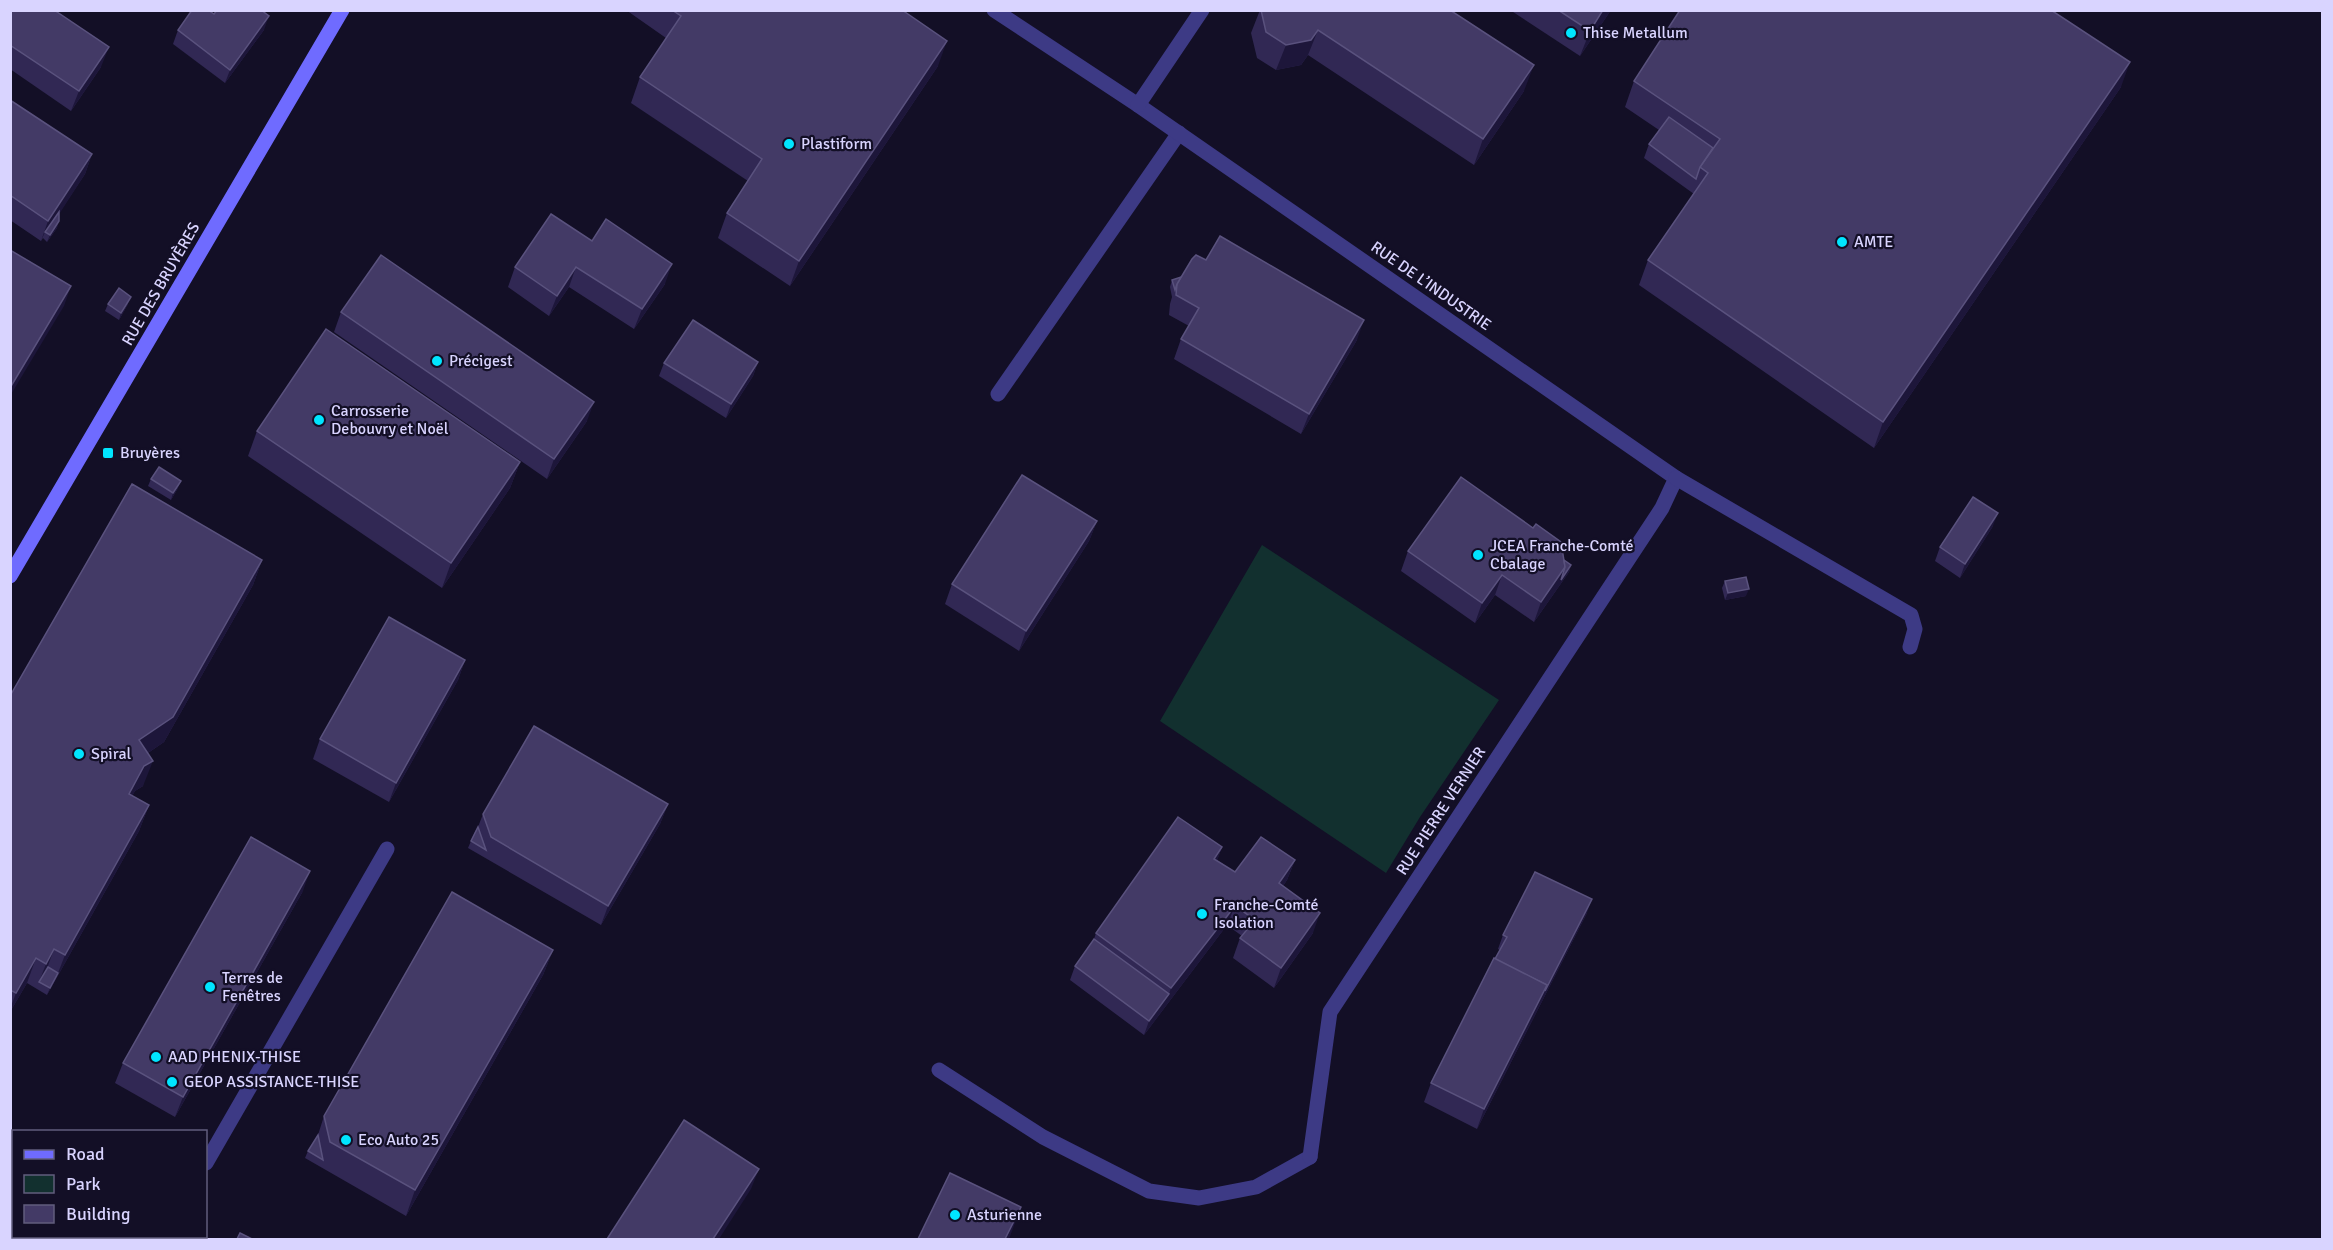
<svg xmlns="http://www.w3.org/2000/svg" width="2333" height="1250" viewBox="0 0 2333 1250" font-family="Signika,sans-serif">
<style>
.green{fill:#12302f}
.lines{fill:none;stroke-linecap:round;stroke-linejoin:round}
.lane{stroke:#3d3a85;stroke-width:15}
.street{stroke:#3d3a85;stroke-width:15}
.secondary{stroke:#6f6bff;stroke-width:15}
.wall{fill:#312854}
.shaded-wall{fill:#1d163a}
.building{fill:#433a66;stroke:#5a527e;stroke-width:1.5}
.poi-dot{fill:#00e5ff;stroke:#130f26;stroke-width:2}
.labels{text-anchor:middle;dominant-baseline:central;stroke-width:4.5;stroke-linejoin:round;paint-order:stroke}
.poi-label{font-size:16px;fill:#d9d4ff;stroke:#130f26;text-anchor:start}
.street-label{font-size:16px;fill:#d9d4ff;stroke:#130f26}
</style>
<rect width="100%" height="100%" fill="#130f26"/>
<polygon class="green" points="1262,545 1499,700 1420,817 1386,873 1160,721"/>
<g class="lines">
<g class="lane">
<polyline points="998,394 1179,133"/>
<polyline points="939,1070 1043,1137 1149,1191 1199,1198 1256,1187 1310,1157"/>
<polyline points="206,1163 387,849"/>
<polyline points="122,1240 139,1236"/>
</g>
<g class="street">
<polyline points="994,10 1138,105 1676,478 1662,508 1330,1012 1310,1157"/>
<polyline points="1138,105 1202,10"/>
<polyline points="1676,478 1911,615 1915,629 1910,647"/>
<polyline points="10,1158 14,1160"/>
<polyline points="97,1236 98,1240"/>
</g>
<polyline class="secondary" points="10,576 342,10"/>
</g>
<g class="wall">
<polygon points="10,10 101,67 71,111 10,69"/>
<polygon points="626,10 902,10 938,66 790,286 718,238 727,213 748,181 631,103 640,77 666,38"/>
<polygon points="1260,10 1450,10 1524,91 1474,165 1308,55 1301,65 1276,70 1257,58 1251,33"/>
<polygon points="1510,10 1611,10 1580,56"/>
<polygon points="178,30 264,30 225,83 173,44"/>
<polygon points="1634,81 2121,87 1874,448 1639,285 1648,260 1694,194 1644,158 1649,144 1659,130 1625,107"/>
<polygon points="10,100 92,154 85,174 59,213 57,228 47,242 43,238 41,241 10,220"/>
<polygon points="592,241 665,284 634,329 569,287 549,316 508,287 515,267"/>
<polygon points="1172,280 1357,340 1301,434 1174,359 1181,339 1189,326 1169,315 1170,304 1172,297 1170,287"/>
<polygon points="108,304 128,304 119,320 105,311"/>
<polygon points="341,312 587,421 547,479 334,332"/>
<polygon points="758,362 753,376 726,418 659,376 664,363"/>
<polygon points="257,431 520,462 510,488 442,588 248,456"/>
<polygon points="151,479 178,488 171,500 148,486"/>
<polygon points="1097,521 1089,541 1019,651 945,604 952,584"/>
<polygon points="1993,526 1960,578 1935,561 1940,547"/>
<polygon points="1408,551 1564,560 1571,565 1569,572 1534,622 1495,595 1475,623 1401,571"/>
<polygon points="262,560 253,585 164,742 148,753 143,786 135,791 132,796 149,805 139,831 47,995 27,983 10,1012 10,696"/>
<polygon points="1725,581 1746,596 1725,600 1722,588"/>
<polygon points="465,660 458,680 389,802 313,759 320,739"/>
<polygon points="668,804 660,824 601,925 468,848 471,841 478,827 483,814"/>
<polygon points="1222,847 1217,860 1235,872 1295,860 1287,880 1283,886 1313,933 1274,988 1233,958 1240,938 1242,936 1227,925 1144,1035 1070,980 1075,966 1094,939 1096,933"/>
<polygon points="303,891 175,1117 115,1083 123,1063"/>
<polygon points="1587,913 1477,1129 1424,1102 1431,1083 1500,950 1498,949 1503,935"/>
<polygon points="553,950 543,975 406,1216 305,1158 308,1151 318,1135 324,1116"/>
</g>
<g class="shaded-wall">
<polygon points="1603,10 1611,10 1580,56 1590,31"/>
<polygon points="269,16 264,30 225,83 230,70"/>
<polygon points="1318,30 1308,55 1301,65 1276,70 1286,45"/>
<polygon points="947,41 938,66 790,286 799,261"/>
<polygon points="109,47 101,67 71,111 79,91"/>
<polygon points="2130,62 2121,87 1874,448 1883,422"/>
<polygon points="1534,65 1524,91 1474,165 1483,139"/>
<polygon points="92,154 85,174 47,233 45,232 41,241 48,221"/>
<polygon points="59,221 57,228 47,242 50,235"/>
<polygon points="672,264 665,284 634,329 642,309"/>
<polygon points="576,267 569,287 549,316 557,296"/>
<polygon points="71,286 64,306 10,396 10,388"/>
<polygon points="131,297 128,304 119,320 121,313"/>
<polygon points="1364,320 1357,340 1301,434 1309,414"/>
<polygon points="758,362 753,376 726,418 731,404"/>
<polygon points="594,402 587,421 547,479 554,459"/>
<polygon points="520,462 510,488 442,588 451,563"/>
<polygon points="181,481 178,488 171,500 173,493"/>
<polygon points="1998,513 1993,526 1960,578 1965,564"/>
<polygon points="1097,521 1089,541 1019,651 1026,631"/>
<polygon points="262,560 253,585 164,742 130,765 139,740"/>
<polygon points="1571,565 1569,572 1534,622 1541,602 1565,567"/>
<polygon points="1502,575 1495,595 1475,623 1482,603"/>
<polygon points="1749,589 1746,596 1725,600 1728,593"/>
<polygon points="465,660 458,680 389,802 396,783"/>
<polygon points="153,761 143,786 135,791 119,819 129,794 144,766"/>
<polygon points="668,804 660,824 601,925 608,906"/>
<polygon points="149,805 139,831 47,995 50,988 58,973 65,955"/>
<polygon points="1222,847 1215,867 1214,859"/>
<polygon points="1295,860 1287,880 1272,903 1279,883"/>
<polygon points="310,871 303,891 175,1117 183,1097"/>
<polygon points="1592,899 1587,913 1477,1129 1484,1109 1547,985"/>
<polygon points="1235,906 1227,925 1144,1035 1149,1021 1169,994 1171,988"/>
<polygon points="1320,913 1313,933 1274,988 1281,968"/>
<polygon points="54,949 45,974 39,982 46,964"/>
<polygon points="553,950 543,975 406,1216 415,1190"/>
<polygon points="36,958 27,983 10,1012 10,1009 16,993"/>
<polygon points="759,1169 751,1189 719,1239 713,1239"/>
<polygon points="1021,1207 1009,1239 1005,1239"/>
</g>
<g class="building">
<polygon points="10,10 54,10 109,47 79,91 10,45"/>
<polygon points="192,10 208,10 214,14 217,10 261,10 269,16 230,70 178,30"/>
<polygon points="672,10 902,10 947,41 799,261 727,213 762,159 640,77 681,16"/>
<polygon points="1261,10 1450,10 1534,65 1483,139 1318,30 1311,40 1286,45 1266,32"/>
<polygon points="1558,10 1603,10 1590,31"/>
<polygon points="1680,10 2051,10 2130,62 1883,422 1648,260 1708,173 1700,167 1720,139 1634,81"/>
<polygon points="10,100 92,154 48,221 10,195"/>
<polygon points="1669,117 1713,148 1700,167 1696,179 1649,144"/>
<polygon points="59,212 59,221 50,235 45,232"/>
<polygon points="551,214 592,241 606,219 672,264 642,309 576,267 557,296 515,267"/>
<polygon points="1220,236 1364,320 1309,414 1181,339 1199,308 1176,295 1177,284 1192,259 1196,255 1206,260"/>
<polygon points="10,250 71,286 10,388"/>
<polygon points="381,255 594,402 554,459 341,312"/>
<polygon points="1181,277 1177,284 1175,290 1172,280"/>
<polygon points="119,288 131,297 121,313 108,304"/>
<polygon points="693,320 758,362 731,404 664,363"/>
<polygon points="326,329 520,462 451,563 257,431"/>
<polygon points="159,467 181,481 173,493 151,479"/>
<polygon points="1022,475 1097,521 1026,631 952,584"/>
<polygon points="1461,477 1533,528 1536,524 1561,542 1565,567 1541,602 1502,575 1482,603 1408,551"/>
<polygon points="132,484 262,560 173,717 139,740 153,761 144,766 129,794 149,805 65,955 54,949 46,964 36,958 16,993 10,990 10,696"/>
<polygon points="1973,497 1998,513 1965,564 1940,547"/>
<polygon points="1564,560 1571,565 1561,580 1565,567"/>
<polygon points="1746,577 1749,589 1728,593 1725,581"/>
<polygon points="389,617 465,660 396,783 320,739"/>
<polygon points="534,726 668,804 608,906 491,837 483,814"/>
<polygon points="1178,817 1222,847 1214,859 1235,872 1261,837 1295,860 1279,883 1320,913 1281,968 1240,938 1255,920 1235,906 1171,988 1096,933"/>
<polygon points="478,827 486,850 471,841"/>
<polygon points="251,837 310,871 183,1097 123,1063"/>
<polygon points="1535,872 1592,899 1545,991 1547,985 1495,959 1507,937 1503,935"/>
<polygon points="452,892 553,950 415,1190 330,1142 324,1116"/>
<polygon points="1094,939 1169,994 1149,1021 1075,966"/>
<polygon points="1494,958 1547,985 1484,1109 1431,1083"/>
<polygon points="48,967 58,973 50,988 39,982"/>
<polygon points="684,1120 759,1169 713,1239 607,1239"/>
<polygon points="318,1135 323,1160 308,1151"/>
<polygon points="950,1173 1021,1207 1005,1239 918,1239"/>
<polygon points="240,1233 252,1239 237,1239"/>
</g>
<g class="poi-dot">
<circle cx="1571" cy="33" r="6"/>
<circle cx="789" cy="144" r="6"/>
<circle cx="1842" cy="242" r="6"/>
<circle cx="437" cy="361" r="6"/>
<circle cx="319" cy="420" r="6"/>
<rect x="102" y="447" width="12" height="12" rx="3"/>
<circle cx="1478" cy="555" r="6"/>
<circle cx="79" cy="754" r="6"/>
<circle cx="1202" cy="914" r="6"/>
<circle cx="210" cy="987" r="6"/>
<circle cx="156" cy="1057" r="6"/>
<circle cx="172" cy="1082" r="6"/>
<circle cx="346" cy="1140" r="6"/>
<circle cx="955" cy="1215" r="6"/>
</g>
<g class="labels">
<g class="poi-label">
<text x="1583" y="33">Thise Metallum</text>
<text x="801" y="144">Plastiform</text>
<text x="1854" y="242">AMTE</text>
<text x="449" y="361">Précigest</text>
<text x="331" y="411">Carrosserie<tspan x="331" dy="18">Debouvry et Noël</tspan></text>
<text x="120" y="453">Bruyères</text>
<text x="1490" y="546">JCEA Franche-Comté<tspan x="1490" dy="18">Cbalage</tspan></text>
<text x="91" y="754">Spiral</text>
<text x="1214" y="905">Franche-Comté<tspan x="1214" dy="18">Isolation</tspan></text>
<text x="222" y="978">Terres de<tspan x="222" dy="18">Fenêtres</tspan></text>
<text x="168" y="1057">AAD PHENIX-THISE</text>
<text x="184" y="1082">GEOP ASSISTANCE-THISE</text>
<text x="358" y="1140">Eco Auto 25</text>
<text x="967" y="1215">Asturienne</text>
</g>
<g class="street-label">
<text transform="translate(161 284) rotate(-60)">RUE DES BRUYÈRES</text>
<text transform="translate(1431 286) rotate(35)">RUE DE L’INDUSTRIE</text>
<text transform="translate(1441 811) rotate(-57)">RUE PIERRE VERNIER</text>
</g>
</g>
<rect width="2333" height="1250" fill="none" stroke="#d9d4ff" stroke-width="24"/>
<rect x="12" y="1130" width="195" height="108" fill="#130f26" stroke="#625e7d" stroke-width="1.5"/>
<rect x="24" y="1150" width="30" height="9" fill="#6f6bff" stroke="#625e7d" stroke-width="1.5"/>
<text x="66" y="1160" font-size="18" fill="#d9d4ff">Road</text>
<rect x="24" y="1175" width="30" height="18" fill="#12302f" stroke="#625e7d" stroke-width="1.5"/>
<text x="66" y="1190" font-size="18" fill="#d9d4ff">Park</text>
<rect x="24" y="1205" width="30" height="18" fill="#433a66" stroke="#625e7d" stroke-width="1.5"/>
<text x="66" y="1220" font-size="18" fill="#d9d4ff">Building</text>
</svg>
